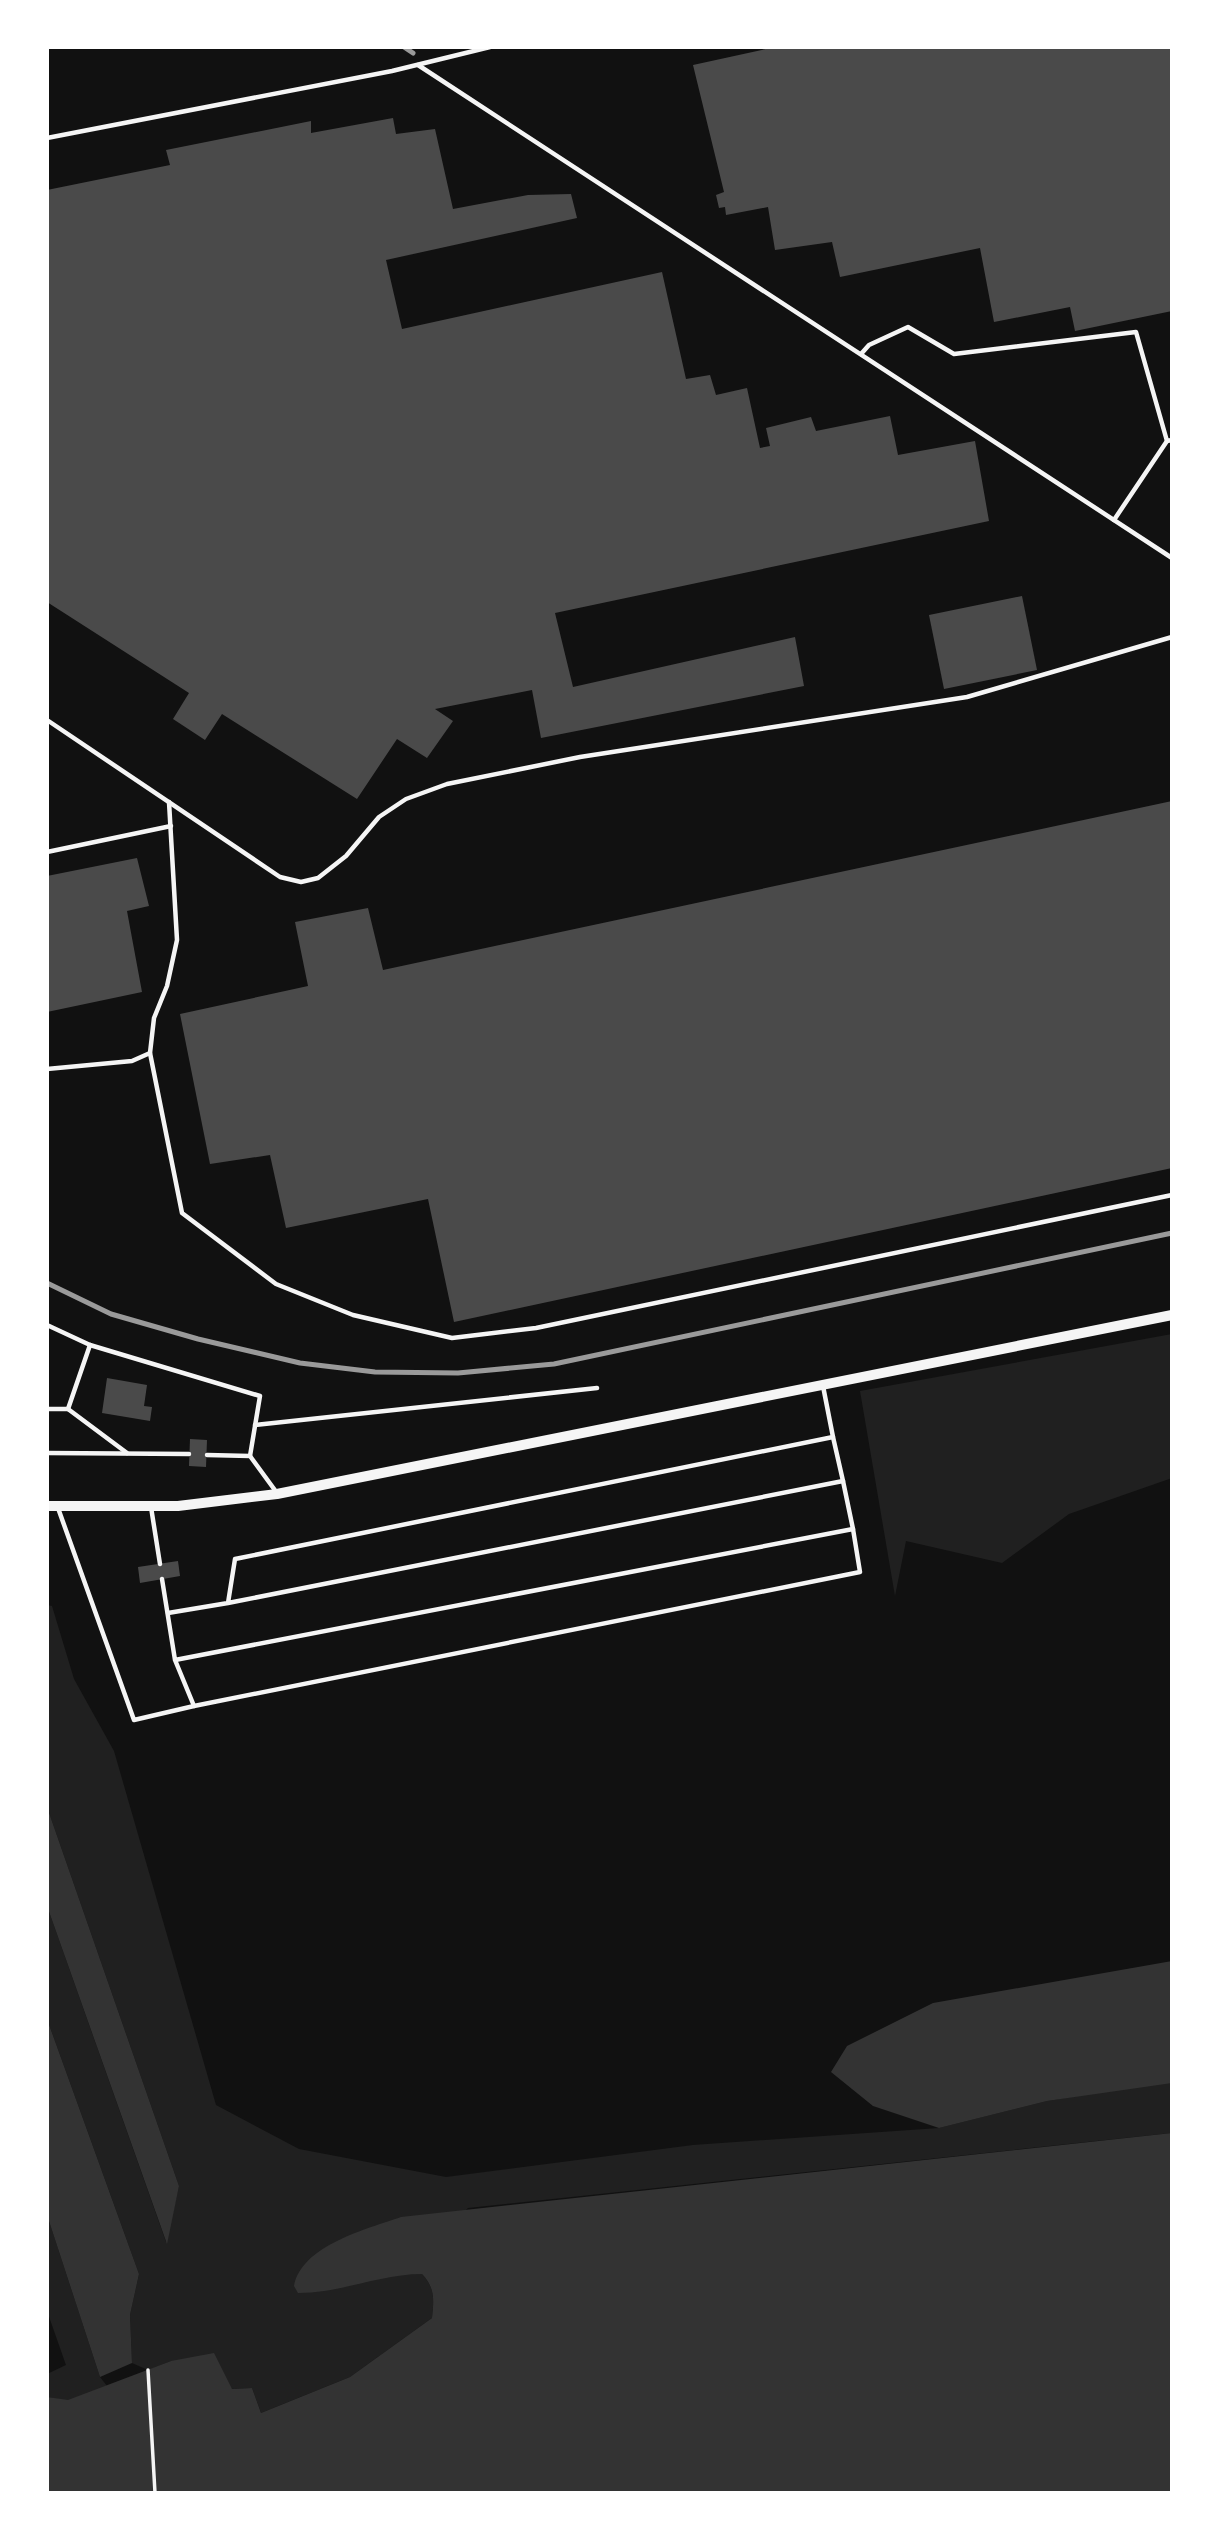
<svg xmlns="http://www.w3.org/2000/svg" width="1219" height="2540" viewBox="0 0 1219 2540" font-family="'Public Sans',sans-serif">
<style>
.green{fill:#202020}
.water{fill:#333}
.building{fill:#4a4a4a}
.lines{fill:none;stroke-linecap:round;stroke-linejoin:round}
.path{stroke:#f5f5f5;stroke-width:3.5}
.service{stroke:#f5f5f5;stroke-width:4.5}
.tertiary{stroke:#f5f5f5;stroke-width:10}
.rail{stroke:#9a9a9a;stroke-width:5}
</style>
<rect width="100%" height="100%" fill="#111"/>
<g class="green">
<polygon points="1172,1334 1172,1478 1069,1514 1002,1563 906,1541 895,1596 860,1391"/>
<path d="M47 1605 52 1606 74 1679 114 1751 216 2105 299 2149 446 2177 693 2145 939 2128 1047 2101 1157 2083H1172V2133L468 2208 397 2274H422C435 2288 434 2299 432 2318L350 2377 261 2413 252 2388 232 2389 171 2361 148 2370 132 2363 130 2315 139 2274 47 2019V1906L166 2242 179 2186 47 1807Z"/>
<polygon points="47,2215 100,2377 107,2386 68,2401 47,2397 47,2374 66,2365 47,2311"/>
</g>
<g class="water">
<polygon points="47,1807 179,2186 167,2244 47,1906"/>
<polygon points="1172,1961 1172,2083 1047,2101 939,2128 873,2106 831,2072 847,2046 933,2003"/>
<polygon points="47,2019 139,2274 130,2315 132,2363 100,2377 47,2215"/>
<path d="M1172 2133V2493H47V2397L68 2400 171 2361 214 2353 232 2389 252 2388 261 2413 350 2377 432 2318C434 2299 435 2288 422 2274 380 2274 341 2293 298 2293L294 2286C302 2245 367 2229 401 2217Z"/>
</g>
<g class="building">
<polygon points="775,47 1172,47 1172,311 1075,331 1070,307 994,322 980,248 840,277 832,242 775,250 768,207 726,215 725,207 719,208 716,195 724,192 693,65"/>
<polygon points="393,118 396,134 435,129 453,209 528,195 571,194 577,218 386,260 402,329 662,272 686,379 710,375 716,395 747,388 760,448 770,446 766,428 811,417 816,431 890,416 898,455 975,441 989,521 555,613 573,687 795,637 804,686 541,738 532,690 435,709 453,721 427,758 397,739 357,799 222,714 205,740 173,719 189,693 47,602 47,190 170,165 166,150 311,121 311,133"/>
<polygon points="1022,596 1037,670 944,689 929,615"/>
<polygon points="1172,801 1172,1168 454,1322 428,1199 286,1228 270,1155 210,1164 180,1014 308,986 295,922 368,908 383,970"/>
<polygon points="137,858 149,906 127,911 142,992 47,1012 47,876"/>
<polygon points="107,1378 147,1385 144,1406 152,1407 150,1421 102,1413"/>
<polygon points="190,1439 207,1440 206,1467 189,1466"/>
<polygon points="178,1561 180,1576 140,1583 138,1567"/>
</g>
<g class="lines">
<polyline class="path" points="148,2370 155,2493"/>
<g class="service">
<polyline points="418,65 1172,558"/>
<polyline points="47,138 392,71 490,47"/>
<polyline points="861,354 869,345 908,327 954,354 1136,332 1167,441 1172,440"/>
<polyline points="1114,520 1167,441"/>
<polyline points="47,720 280,877 301,882 318,878 346,856 379,817 406,799 447,784 580,757 967,697 1172,637"/>
<polyline points="169,802 177,940 167,986 154,1018 150,1053 182,1213 276,1284 353,1315 452,1338 536,1328 1172,1195"/>
<polyline points="47,852 171,826"/>
<polyline points="47,1069 132,1061 150,1053"/>
<polyline points="47,1325 90,1345 260,1396 250,1456"/>
<polyline points="823,1386 833,1437"/>
<polyline points="47,1409 68,1409 127,1453"/>
<polyline points="68,1409 90,1345"/>
<polyline points="255,1425 597,1388"/>
<polyline points="47,1453 189,1454"/>
<polyline points="207,1455 250,1456 277,1493"/>
<polyline points="843,1481 853,1529"/>
<polyline points="151,1507 160,1564"/>
<polyline points="58,1508 134,1720 194,1706"/>
<polyline points="162,1579 175,1660 194,1706 860,1572 853,1529 175,1660"/>
<polyline points="168,1613 228,1603 843,1481 833,1437 235,1559 228,1603"/>
</g>
<polyline class="tertiary" points="47,1506 178,1506 277,1494 1172,1315"/>
<g class="rail">
<polyline points="404,47 413,53"/>
<polyline points="47,1283 111,1314 198,1339 300,1363 375,1372 458,1373 554,1364 1172,1233"/>
</g>
</g>
<rect width="1219" height="2540" fill="none" stroke="#ffffff" stroke-width="98"/>
</svg>
